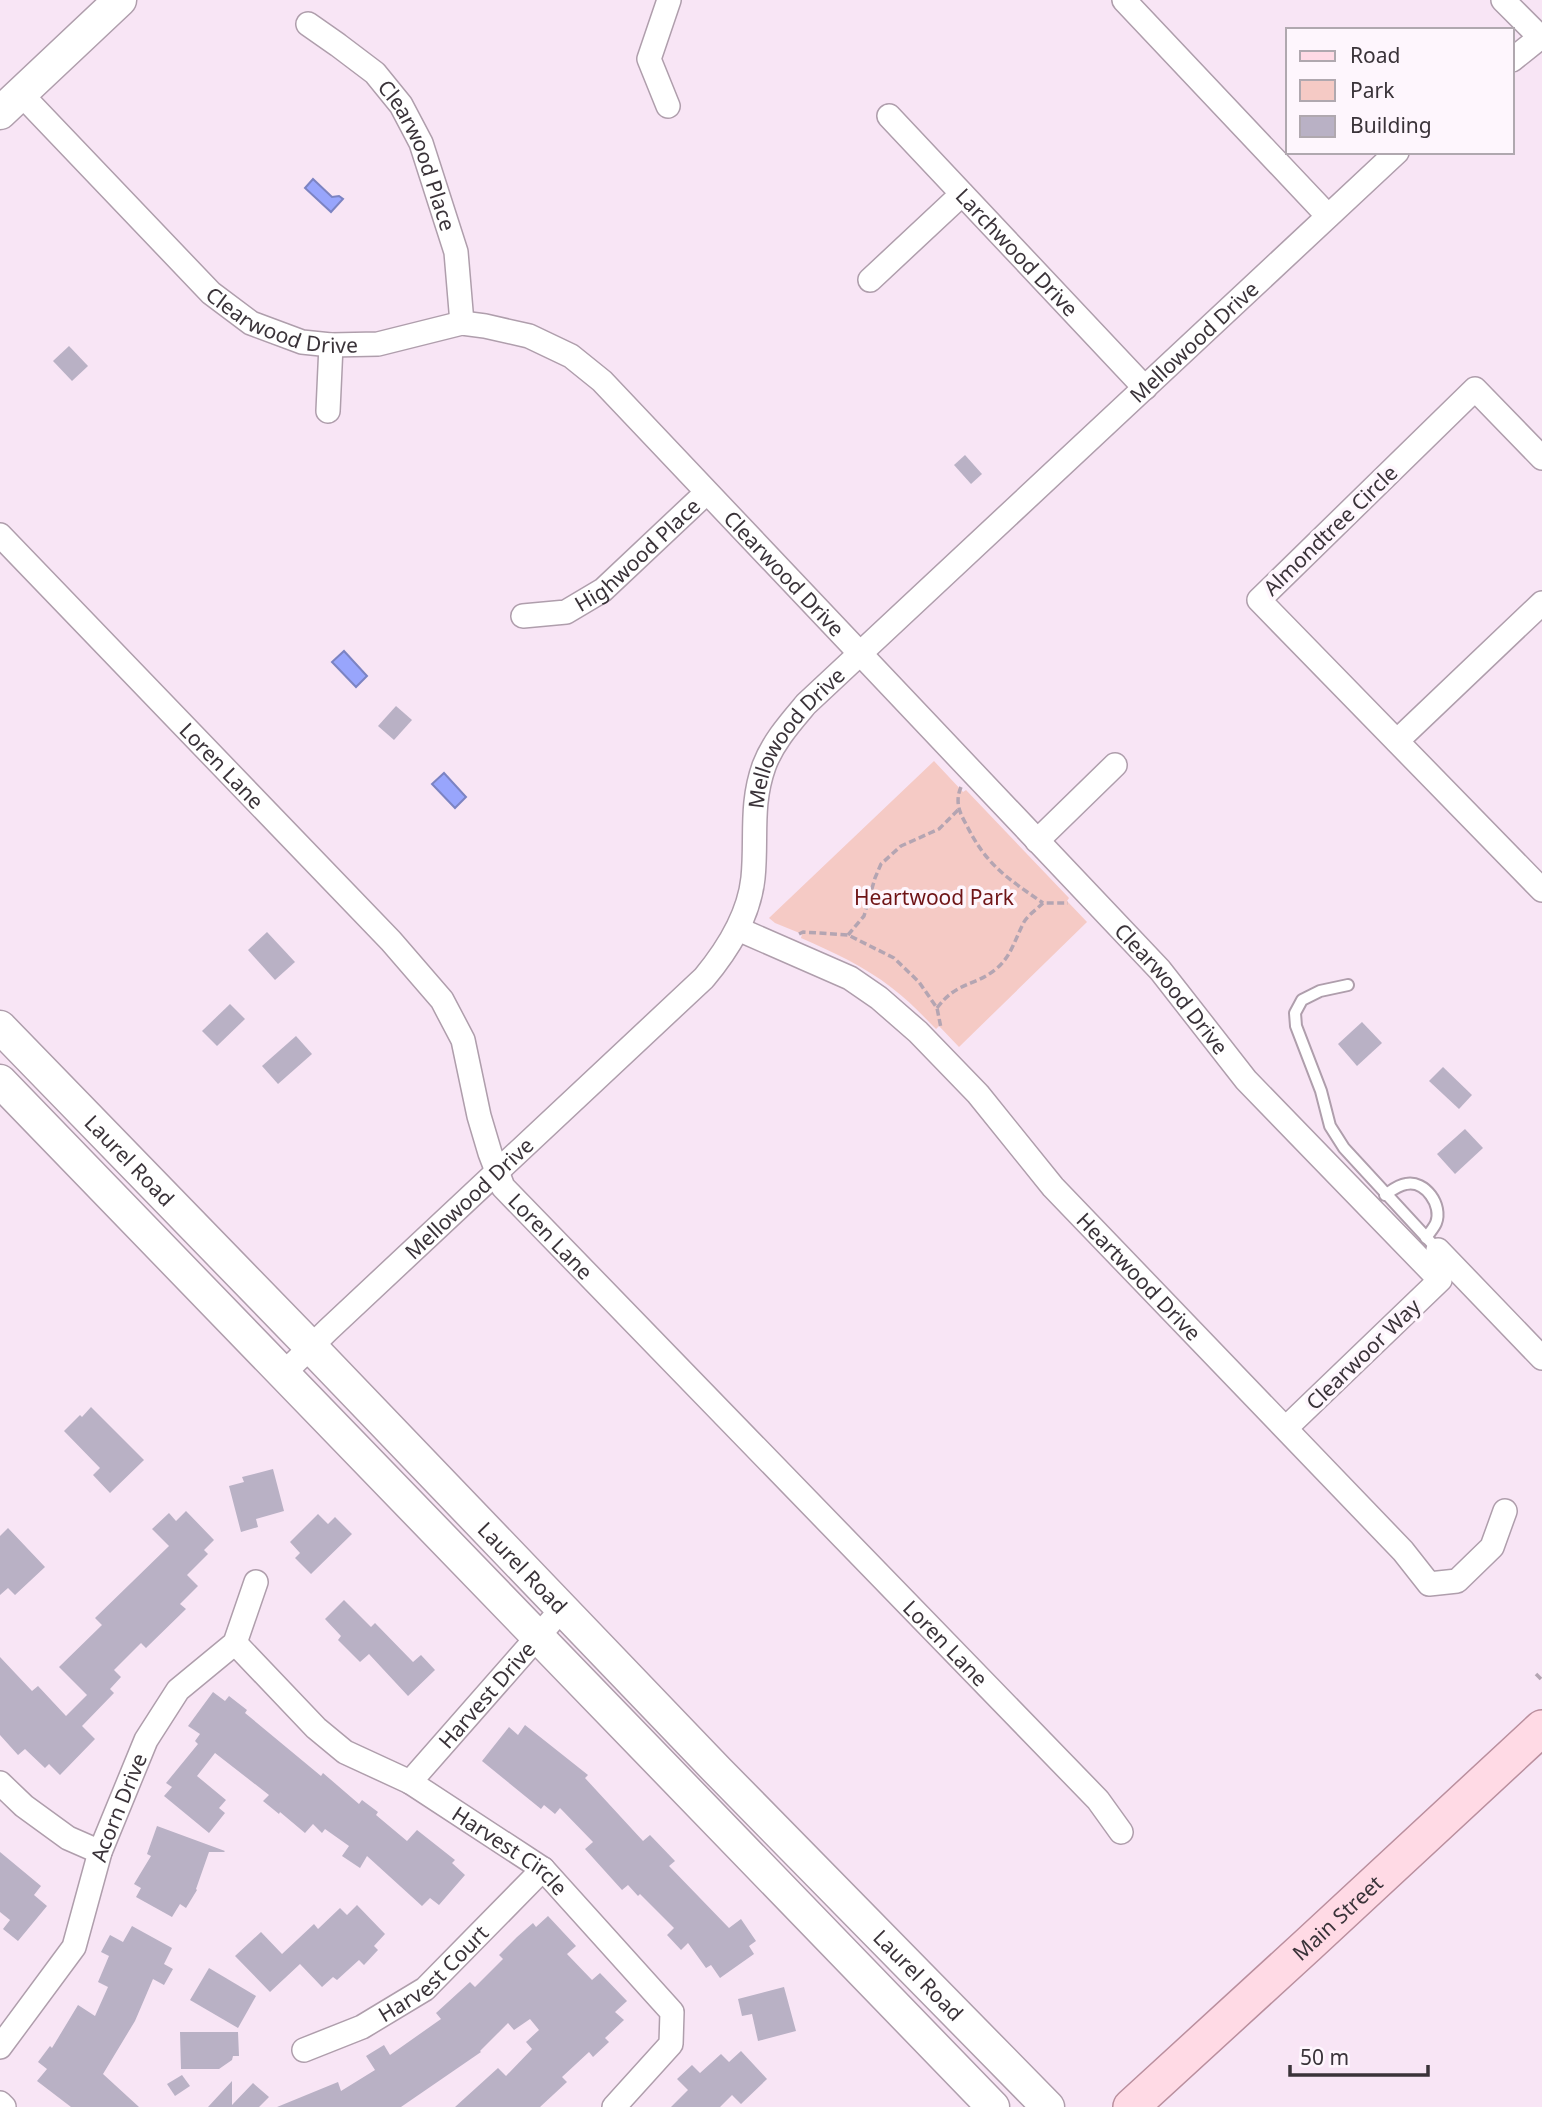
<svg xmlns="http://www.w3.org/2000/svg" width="1542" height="2107" viewBox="0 0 1542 2107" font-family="'Noto Sans',sans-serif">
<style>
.green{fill:#f5cac5}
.water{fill:#98a5fc;stroke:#7c83c2;stroke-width:2}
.building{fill:#b9b1c5}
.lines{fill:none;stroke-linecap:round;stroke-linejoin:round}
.lane-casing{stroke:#af9eac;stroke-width:14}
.street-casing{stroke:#af9eac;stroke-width:26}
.secondary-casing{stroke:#af9eac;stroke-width:35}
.primary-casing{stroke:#ba8f9e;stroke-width:38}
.path{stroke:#b4a5b2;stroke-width:3.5;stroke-dasharray:7 3.5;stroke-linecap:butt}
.lane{stroke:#fff;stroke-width:10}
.street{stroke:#fff;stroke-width:23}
.secondary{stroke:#fff;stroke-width:32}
.primary{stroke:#ffdae5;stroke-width:35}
.labels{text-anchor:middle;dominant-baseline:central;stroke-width:7;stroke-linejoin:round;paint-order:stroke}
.street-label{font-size:21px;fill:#3a3339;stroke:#fef6fd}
.park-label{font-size:21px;fill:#6f1416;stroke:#fef6fd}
</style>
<rect width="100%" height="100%" fill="#f8e5f5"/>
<path class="green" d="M934 761 963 792 966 790 1069 898 1067 901 1087 922 959 1047 939 1026 936 1029C922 1015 908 1000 892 988 864 966 833 952 801 938L802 934 775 923 769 918Z"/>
<g class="water">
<polygon points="313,179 332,197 339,196 343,199 331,212 305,188"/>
<polygon points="344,651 367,676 356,687 332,662"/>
<polygon points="444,773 466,797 455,808 432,784"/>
</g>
<g class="building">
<polygon points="69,346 88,366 72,381 53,361"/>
<polygon points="965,455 982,474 971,484 954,465"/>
<polygon points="396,706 412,720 394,740 378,726"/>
<polygon points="267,932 295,962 275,980 248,950"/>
<polygon points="230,1004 245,1019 217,1046 202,1031"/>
<polygon points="1362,1022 1382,1043 1357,1066 1338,1044"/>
<polygon points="296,1036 312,1054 278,1084 262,1066"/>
<polygon points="1443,1067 1472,1095 1459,1109 1429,1081"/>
<polygon points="1465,1129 1483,1148 1455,1174 1437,1154"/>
<polygon points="91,1407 144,1460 110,1493 93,1475 100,1468 64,1431 80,1415 82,1417"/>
<polygon points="273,1469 284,1511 256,1519 258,1527 241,1532 229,1486 244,1482 242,1477"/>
<polygon points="186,1511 214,1540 204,1550 208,1554 187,1575 198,1586 180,1604 186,1609 146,1648 141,1643 114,1670 121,1677 110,1689 114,1693 82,1726 95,1739 60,1775 49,1764 45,1768 25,1749 18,1755 0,1735 0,1657 32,1691 38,1686 66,1716 87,1695 59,1667 102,1625 95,1618 169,1546 152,1529 169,1513 176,1521"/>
<polygon points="318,1514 328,1524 335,1517 352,1534 311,1574 295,1558 300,1553 290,1542"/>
<polygon points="8,1528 45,1567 15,1595 8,1588 0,1595 0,1536"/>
<polygon points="344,1600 371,1627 375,1623 413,1662 421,1655 435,1670 408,1696 369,1654 360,1662 338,1640 341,1636 325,1619"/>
<polygon points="213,1692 225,1701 229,1696 247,1710 245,1713 321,1776 323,1773 359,1804 362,1800 378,1812 376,1815 407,1841 417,1830 455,1860 452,1863 465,1875 439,1905 430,1898 422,1906 367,1856 360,1868 342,1856 349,1846 325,1829 322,1833 313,1824 305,1833 280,1812 279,1814 263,1801 269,1795 215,1753 197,1776 226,1800 219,1808 225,1813 209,1833 164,1796 172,1787 166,1783 198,1744 195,1741 200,1734 188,1726"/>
<polygon points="525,1725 588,1775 585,1778 643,1841 650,1835 675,1861 669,1866 729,1928 741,1919 756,1941 749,1946 754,1954 720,1978 711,1965 706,1968 688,1943 681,1950 667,1935 674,1928 640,1894 638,1896 628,1885 622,1890 585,1849 593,1842 560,1808 555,1814 544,1805 541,1809 482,1761 509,1727 518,1735"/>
<polygon points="157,1826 225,1851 224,1852 209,1852 196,1889 197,1890 186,1908 180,1904 172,1917 136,1897 141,1888 134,1884 151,1856 147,1854"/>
<polygon points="0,1852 41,1886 34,1895 47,1906 18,1941 3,1929 10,1920 0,1912"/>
<polygon points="357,1905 385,1934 374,1946 378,1950 364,1965 359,1960 337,1980 333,1977 322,1987 300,1964 270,1992 235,1956 261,1932 282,1954 314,1924 318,1929 340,1908 347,1915"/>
<polygon points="548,1916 576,1946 567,1954 592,1980 600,1973 627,2001 615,2012 624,2020 605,2038 609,2042 593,2057 589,2052 562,2077 567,2082 540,2107 455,2107 498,2068 506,2076 532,2049 526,2042 539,2030 530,2019 514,2030 508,2023 480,2051 481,2052 401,2107 277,2107 338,2082 341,2091 375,2070 366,2056 384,2045 390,2055 441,2019 436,2013 470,1982 475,1987 503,1959 499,1955 517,1937 533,1923 536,1927"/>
<polygon points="132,1926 172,1948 164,1964 173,1969 164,1985 153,1979 135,2021 103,2074 139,2107 71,2107 37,2081 47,2069 38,2062 50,2046 52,2048 78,2005 95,2016 108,1987 98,1982 109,1956 101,1952 110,1935 123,1942"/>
<polygon points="209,1968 256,1996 238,2028 190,2000"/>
<polygon points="784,1987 796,2031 758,2041 752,2014 742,2016 738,1999"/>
<polygon points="180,2032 238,2032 239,2056 233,2056 232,2060 219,2069 181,2069"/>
<polygon points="741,2051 767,2079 741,2104 732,2095 720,2107 671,2107 688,2090 677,2079 692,2065 700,2073 721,2054 729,2062"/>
<polygon points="182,2075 190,2086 175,2096 167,2084"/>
<polygon points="232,2081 232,2105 253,2083 269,2097 259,2107 208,2107"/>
</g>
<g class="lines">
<defs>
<g id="lane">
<polyline points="1348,985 1320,991 1302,1000 1295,1013 1296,1026 1321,1091 1330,1126 1344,1148 1438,1250"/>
<path d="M1385 1195C1391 1191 1398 1185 1406 1184 1425 1180 1443 1205 1436 1223 1434 1228 1429 1233 1426 1238"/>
</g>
<g id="street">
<polyline points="1124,0 1328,216"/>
<polyline points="1503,0 1540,37"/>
<path id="s1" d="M308 24 338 45 375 73 401 105 421 143 456 252 462 323"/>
<polyline points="1512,60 1542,36"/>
<path id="s2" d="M21 94 211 293 251 323 302 342 331 345 378 344 462 323 485 326 529 336 571 356 602 381 1160 970 1246 1080 1440 1280 1286 1428"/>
<polyline points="668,106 649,59 669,0"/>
<path id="s3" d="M889 116 1145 388"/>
<polyline points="870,280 962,194"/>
<polyline points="328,411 331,345"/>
<polyline points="1542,458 1475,389 1259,600 1542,890"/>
<path id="s4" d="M0 535 391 941 442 1000 463 1040 479 1116 490 1153 503 1187 1098 1800 1121 1832"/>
<path id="s5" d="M523 616 566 612 603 590 706 493"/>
<polyline points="1397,741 1542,603"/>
<polyline points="1037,841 1115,765"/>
<path id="s6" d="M738 929 850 978 879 998 918 1032 978 1094 1053 1187 1403 1551 1429 1584 1457 1581 1492 1547 1505 1511"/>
<polyline points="1438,1250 1542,1358"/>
<path id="s7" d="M283 1374 328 1330 704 978C728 949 749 916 753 878 757 839 750 805 764 766 773 742 790 723 806 704L1397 152"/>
<path id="s8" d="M235 1643 316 1728 345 1752 410 1782 543 1869 672 2012 671 2044 614 2107"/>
<path id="s9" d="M410 1782 562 1609"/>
<polyline points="0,1783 24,1806 68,1838 100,1852"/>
<path id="s10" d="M0 2047 74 1947 100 1852 146 1740 178 1690 235 1643 256 1582"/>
<path id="s11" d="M304 2050 362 2027 425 1989 543 1869"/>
<polyline points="0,2103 4,2107"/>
</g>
<g id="secondary">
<polyline points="0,113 120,0"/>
<path id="s12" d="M0 1027 311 1347 718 1771 1048 2107"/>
<polyline points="0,1081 993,2107"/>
</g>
<g id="primary">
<path id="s13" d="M1131 2107 1309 1944 1542 1728"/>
</g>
</defs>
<use href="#lane" class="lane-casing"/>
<use href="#street" class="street-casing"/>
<use href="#secondary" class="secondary-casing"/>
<use href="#primary" class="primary-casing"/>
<g class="path">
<path d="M961 787C955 801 959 812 966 824 986 865 1007 878 1043 903"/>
<polyline points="799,934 803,932 848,935 894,958 919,982 937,1008 941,1028"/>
<polyline points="848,935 864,916 875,878 881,864 901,846 939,829 958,810"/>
<path d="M937 1008C957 981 974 987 996 969 1011 957 1015 939 1024 922 1028 915 1037 909 1043 903H1068"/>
<polyline points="1536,1674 1542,1680"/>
</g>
<use href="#lane" class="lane"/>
<use href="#street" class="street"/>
<use href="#secondary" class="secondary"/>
<use href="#primary" class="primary"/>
</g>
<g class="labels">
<g class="street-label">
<text stroke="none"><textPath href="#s1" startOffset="177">Clearwood Place</textPath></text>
<text stroke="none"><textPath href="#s3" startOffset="187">Larchwood Drive</textPath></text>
<text stroke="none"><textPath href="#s2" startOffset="354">Clearwood Drive</textPath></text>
<text stroke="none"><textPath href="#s7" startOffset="1410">Mellowood Drive</textPath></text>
<text transform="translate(1330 530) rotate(-44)">Almondtree Circle</text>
<text stroke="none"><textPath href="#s5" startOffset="135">Highwood Place</textPath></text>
<text stroke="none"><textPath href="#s2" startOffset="962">Clearwood Drive</textPath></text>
<text stroke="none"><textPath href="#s7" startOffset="844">Mellowood Drive</textPath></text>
<text stroke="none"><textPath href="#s4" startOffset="320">Loren Lane</textPath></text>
<text stroke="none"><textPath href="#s2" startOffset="1530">Clearwood Drive</textPath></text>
<text stroke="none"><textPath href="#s12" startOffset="186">Laurel Road</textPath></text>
<text stroke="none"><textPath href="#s7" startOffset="256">Mellowood Drive</textPath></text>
<text stroke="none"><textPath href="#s4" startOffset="908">Loren Lane</textPath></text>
<text stroke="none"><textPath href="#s6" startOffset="539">Heartwood Drive</textPath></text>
<text transform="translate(1363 1354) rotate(-44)">Clearwoor Way</text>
<text stroke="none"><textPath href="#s12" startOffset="752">Laurel Road</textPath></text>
<text stroke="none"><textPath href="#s4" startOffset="1475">Loren Lane</textPath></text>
<text stroke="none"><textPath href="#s9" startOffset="116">Harvest Drive</textPath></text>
<text stroke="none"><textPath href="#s10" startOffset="271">Acorn Drive</textPath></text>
<text stroke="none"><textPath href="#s8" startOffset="348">Harvest Circle</textPath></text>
<text stroke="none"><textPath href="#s13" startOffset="280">Main Street</textPath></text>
<text stroke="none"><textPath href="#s11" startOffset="152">Harvest Court</textPath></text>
<text stroke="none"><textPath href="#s12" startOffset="1320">Laurel Road</textPath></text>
</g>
<g class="park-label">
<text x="934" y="897">Heartwood Park</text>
</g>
</g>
<rect x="1286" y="28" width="228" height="126" fill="#fef6fd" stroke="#b0a8af" stroke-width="2"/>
<rect x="1300" y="51" width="35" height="10" fill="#ffdae5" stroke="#b0a8af" stroke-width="2"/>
<text x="1350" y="63" font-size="21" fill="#3a3339">Road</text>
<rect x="1300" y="80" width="35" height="21" fill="#f5cac5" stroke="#b0a8af" stroke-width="2"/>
<text x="1350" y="98" font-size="21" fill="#3a3339">Park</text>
<rect x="1300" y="116" width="35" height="21" fill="#b9b1c5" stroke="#b0a8af" stroke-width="2"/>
<text x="1350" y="133" font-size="21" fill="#3a3339">Building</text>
<path d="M1290 2065v10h138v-10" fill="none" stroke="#3a3339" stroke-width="3.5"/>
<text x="1300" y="2065" font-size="21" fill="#3a3339" stroke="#fef6fd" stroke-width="5" paint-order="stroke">50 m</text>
</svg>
